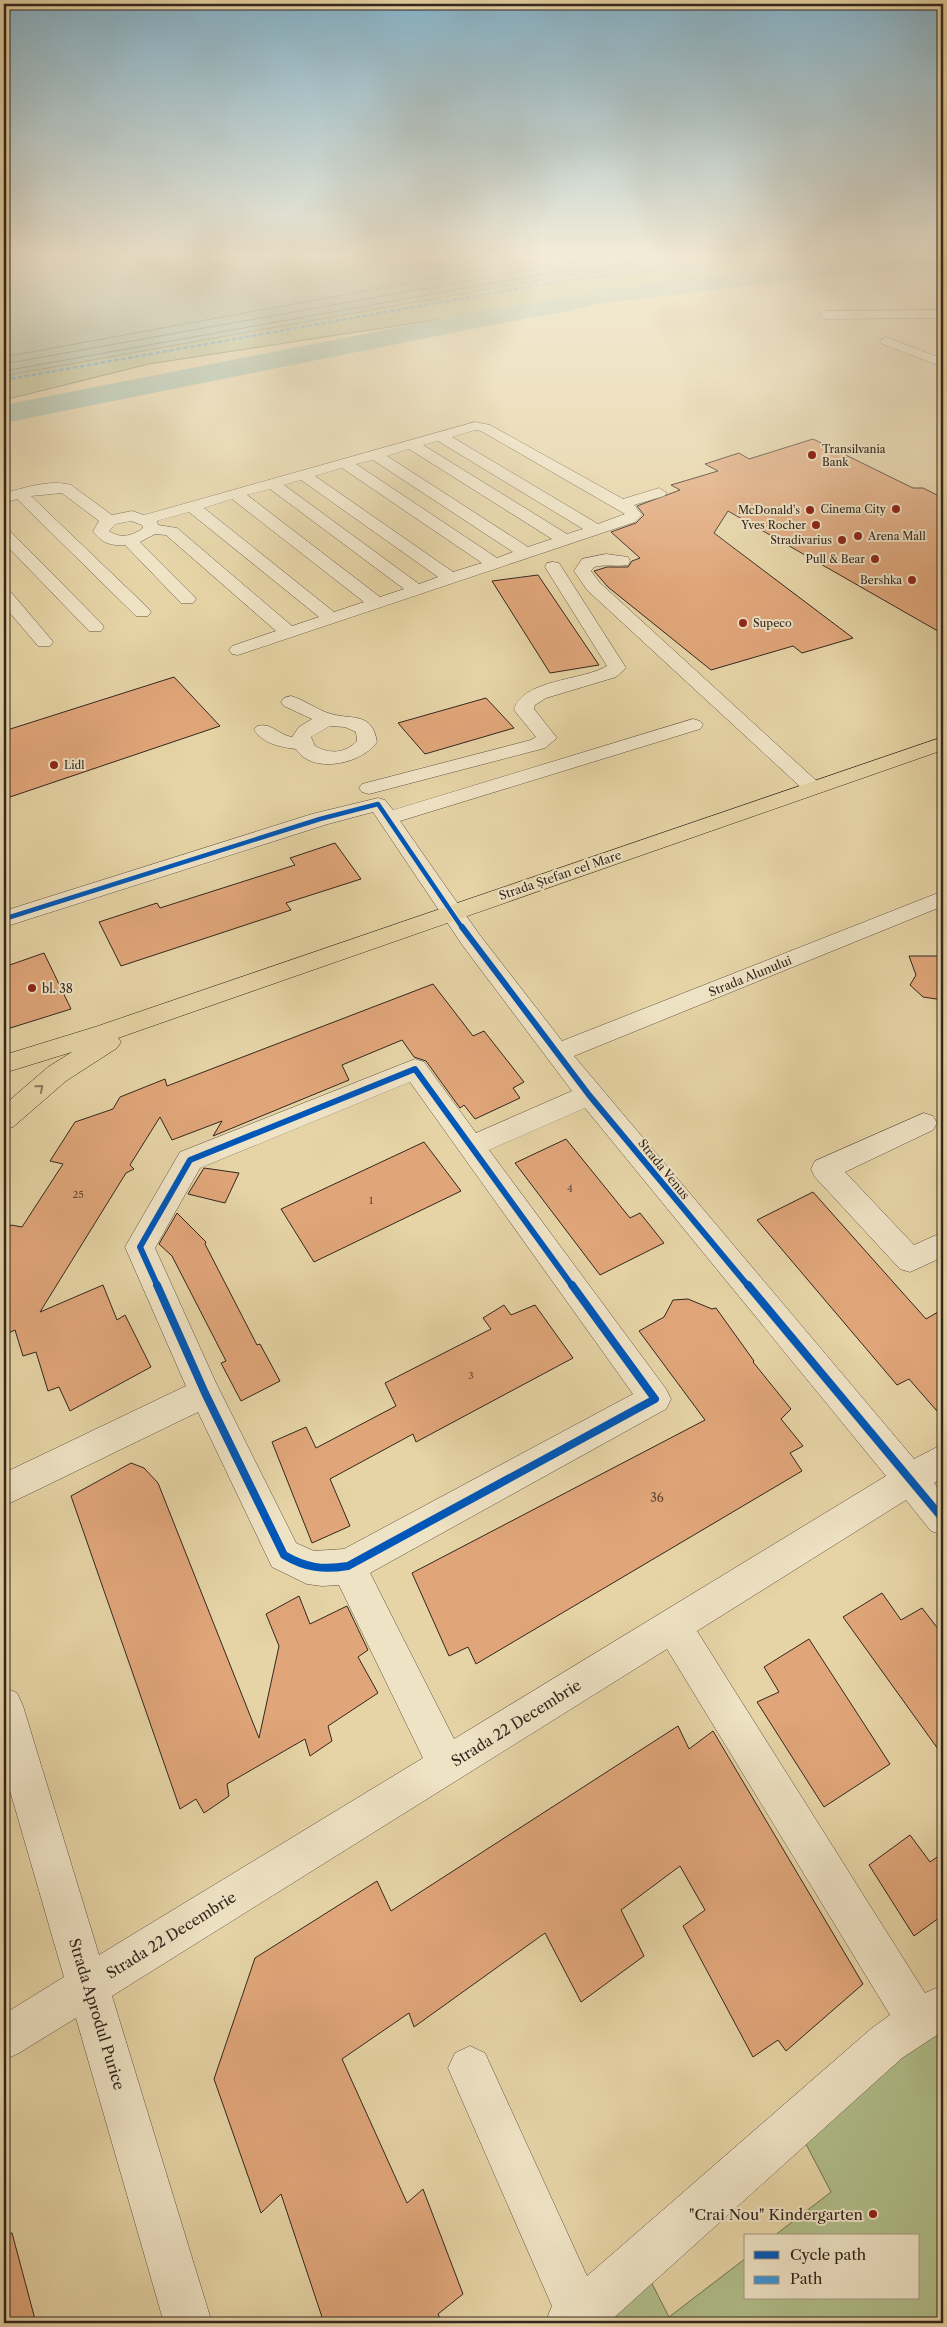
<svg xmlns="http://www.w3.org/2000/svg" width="947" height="2327" viewBox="0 0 947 2327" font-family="'Libre Caslon Text',serif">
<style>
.green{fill:#b0be8a;stroke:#727254}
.water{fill:#96b8a6;stroke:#6e7e70}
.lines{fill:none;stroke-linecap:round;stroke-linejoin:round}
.shore{stroke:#646f62;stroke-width:1}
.river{fill:#96b8a6;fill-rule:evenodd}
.building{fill:#e0a67a;stroke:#33261e}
.minor-casing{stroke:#605240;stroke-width:1}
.major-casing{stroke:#33261e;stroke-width:1}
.minor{fill:#efe3c5;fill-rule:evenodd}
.major{fill:#e6d4a6;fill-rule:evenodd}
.quiet{stroke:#3d95d5;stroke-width:2.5;stroke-dasharray:4.5 2.5;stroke-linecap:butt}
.cycleway-far2-casing{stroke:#efe3c5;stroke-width:7}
.cycleway-far1-casing{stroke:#efe3c5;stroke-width:9}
.cycleway-casing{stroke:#efe3c5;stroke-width:11}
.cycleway-far2{stroke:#0057b8;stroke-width:4.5}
.cycleway-far1{stroke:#0057b8;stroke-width:6}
.cycleway{stroke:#0057b8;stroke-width:8}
.oneway{stroke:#8c7d62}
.poi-dot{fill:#8f2418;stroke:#efe3c5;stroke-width:2}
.labels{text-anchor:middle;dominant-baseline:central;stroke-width:4;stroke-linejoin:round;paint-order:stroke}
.number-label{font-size:10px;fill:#5e4635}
.far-poi-label{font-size:11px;fill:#33261e;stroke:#efe3c5;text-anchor:end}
.street-label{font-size:12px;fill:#33261e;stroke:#efe3c5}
.poi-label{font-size:12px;fill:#33261e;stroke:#efe3c5;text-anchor:start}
.near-number-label{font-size:12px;fill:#5e4635}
.near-street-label{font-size:15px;fill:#33261e;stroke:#efe3c5}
.near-poi-label{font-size:15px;fill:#33261e;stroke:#efe3c5;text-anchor:end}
</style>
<rect width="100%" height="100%" fill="#e6d4a6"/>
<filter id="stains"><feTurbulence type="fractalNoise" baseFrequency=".004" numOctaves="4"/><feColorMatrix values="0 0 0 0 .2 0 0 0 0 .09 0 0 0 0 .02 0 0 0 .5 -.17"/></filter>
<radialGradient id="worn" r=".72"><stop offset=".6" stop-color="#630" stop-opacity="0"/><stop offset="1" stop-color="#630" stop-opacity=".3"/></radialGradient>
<g class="green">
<polygon points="4,256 884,256 598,295 149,364 4,400"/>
<polygon points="938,2009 943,2018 943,2323 585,2323 580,2314 641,2262 669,2317 746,2258 746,2298 918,2298 918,2236 774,2236 831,2192 796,2125"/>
</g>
<polygon class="water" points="4,256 734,256 556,277 4,376"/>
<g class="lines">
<g class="shore">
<polyline points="4,357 463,273 571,256"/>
<polyline points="4,364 555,265 636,256"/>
<polyline points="4,371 555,272 690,256"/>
</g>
<polygon class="river" points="902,256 943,256 943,264 881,273 841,275 596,304 565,312 486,326 4,423 4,405 486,310 564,298 595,290"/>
</g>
<g class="building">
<polygon points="813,439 913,488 923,488 943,498 943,634 728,511 714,533 853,638 802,653 793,646 711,670 608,587 594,571 607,567 628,567 632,561 640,558 611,532 636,523 644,515 637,506 680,490 671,485 718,471 705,464 739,453 749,459"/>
<polygon points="538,575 582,640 599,665 550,673 492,581"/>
<polygon points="174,677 220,726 4,799 4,731"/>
<polygon points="486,698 514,728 425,754 398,723"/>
<polygon points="335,843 361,879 286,903 291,910 121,966 99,922 157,903 160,908 295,865 290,858"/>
<polygon points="44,953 71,1009 4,1030 4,967"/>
<polygon points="909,956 943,956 943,1000 923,997 910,985 916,975"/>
<polygon points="433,984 473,1036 484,1031 524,1082 513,1088 520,1098 475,1119 464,1105 460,1108 426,1061 414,1057 402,1040 342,1065 349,1080 213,1136 222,1121 172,1140 160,1117 130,1165 134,1169 126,1173 40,1312 103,1285 117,1320 125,1315 151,1367 70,1411 59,1387 48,1391 36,1352 23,1356 15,1330 4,1335 4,1236 11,1225 22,1227 63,1164 50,1161 75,1122 113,1109 120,1097 165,1079 167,1086"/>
<polygon points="566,1139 630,1218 640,1213 664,1243 600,1275 515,1163"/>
<polygon points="424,1142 461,1191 314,1262 281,1209"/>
<polygon points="204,1168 239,1173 225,1203 188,1194"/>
<polygon points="813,1192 926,1319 943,1309 943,1418 909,1379 897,1385 757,1220"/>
<polygon points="177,1213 206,1242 205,1244 257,1345 260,1344 280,1381 241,1401 221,1363 226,1361 172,1256 159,1244"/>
<polygon points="688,1299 712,1309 716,1308 754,1361 753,1362 791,1409 781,1419 803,1446 790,1453 802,1471 476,1664 468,1647 449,1656 412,1573 705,1420 639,1331 664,1317 673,1300"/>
<polygon points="504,1305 511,1315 535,1305 573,1358 416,1442 413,1434 330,1479 350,1526 312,1543 272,1442 306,1427 316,1448 396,1406 385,1383 491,1329 483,1318"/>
<polygon points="131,1463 144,1468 158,1483 259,1738 279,1646 266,1614 299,1596 310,1624 347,1606 368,1650 358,1657 378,1693 328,1726 332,1741 310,1756 305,1739 227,1784 229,1796 204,1813 196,1799 180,1809 71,1496"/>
<polygon points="882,1593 901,1620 922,1608 943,1635 943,1756 843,1617"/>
<polygon points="809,1639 890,1764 824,1807 757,1702 779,1692 764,1667"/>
<polygon points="678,1726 689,1749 713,1731 863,1984 786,2051 778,2040 753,2057 683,1926 705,1910 680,1866 621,1910 644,1956 581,2002 545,1933 414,2027 409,2013 342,2059 407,2203 423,2189 463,2294 438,2314 442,2323 324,2323 281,2194 261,2213 214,2079 255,1958 377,1881 391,1911"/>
<polygon points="910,1835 930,1862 943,1853 943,1915 914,1936 869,1865"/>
<polygon points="12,2233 36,2323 4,2323 4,2234"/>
</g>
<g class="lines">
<defs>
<g id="minor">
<polygon points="943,310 943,318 825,319 819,315 825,311"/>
<polygon points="886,337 943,359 943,367 882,344 880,341"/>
<path d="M475 422 490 425 623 499 659 488 667 493 664 496 634 505 642 515 635 522 238 655 232 654 229 650 232 646 276 631 166 535 155 534 140 542 193 595 196 599 193 603H181L125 545C111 546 101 543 93 531L99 521 62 493 31 496 148 608 151 612 148 616H136L17 499 4 503V493C25 488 50 479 71 485L112 515 132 511 144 515ZM475 430 481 431 625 514 598 524 452 437ZM438 441 583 529 567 534 423 445ZM409 449 552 539 528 547 387 456ZM373 460 513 552 497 558 356 464ZM342 468 482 563 453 572 315 476ZM301 480 438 577 419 584 284 485ZM270 489 404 589 380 597 247 495ZM232 499 364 602 334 612 204 508ZM189 512 319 617 292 626 177 528 158 525 157 521ZM131 521 142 525 143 528C133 536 120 539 109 531L116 524Z"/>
<polygon points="4,529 10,531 101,623 104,627 101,631 89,631 4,543"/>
<path d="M606 554 628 557 630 561 628 565C617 567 605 564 594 567L591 571 599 582 820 784 823 788 820 792 813 794 806 792 587 590 574 571 582 559Z"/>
<path d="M553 562 559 563 626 668 616 677 546 698 535 705 534 709 557 738 545 748 369 794 362 792 359 788 362 784 531 740 536 737 514 710C522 679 582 681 607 666L545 567 547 563Z"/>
<polygon points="4,590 10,591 50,638 53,642 50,646 38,646 4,606"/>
<path d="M291 696C305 700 317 710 331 714 354 720 372 712 377 742 362 764 312 775 296 749 280 747 264 744 254 730L257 726C272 722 278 735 292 737L299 727 312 719 284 706 281 702 284 698ZM330 726 345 727 356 732 357 741C345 754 329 754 315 746L311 737Z"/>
<path d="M693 719 700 721 703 725 700 729 400 821 479 934 562 1041 943 891V906L574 1056 914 1459 943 1444V1477L934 1483 943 1494V1535L931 1531 906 1500 697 1631 925 1993 943 1985V2031L902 2058 608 2323H545L552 2306 448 2068 455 2053 470 2046 485 2053 587 2276 872 2028 890 2015 667 1649 112 1996 212 2323H164L76 2018 19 2053 4 2060V2014L64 1977 4 1770V1687L17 1693 23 1706 99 1955 423 1758 339 1585 322 1586 307 1584 272 1567 198 1412 4 1506V1473L186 1386 125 1247 180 1152 415 1059 424 1062 476 1133 572 1091 463 946 373 812 328 824 4 927V911L312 814 378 798 385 800 393 810ZM410 1082 633 1394 344 1549 314 1551 296 1543 216 1383 155 1248 200 1168ZM585 1108 886 1476 454 1739 370 1573 666 1409 671 1399 666 1389 489 1150Z"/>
<polygon points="924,1113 933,1116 937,1123 933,1130 845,1172 914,1245 943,1232 943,1257 910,1272 900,1269 815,1177 811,1169 815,1161"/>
</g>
<polygon id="major" points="943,737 943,750 118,1038 121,1042 117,1048 66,1081 13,1127 4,1130 4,1105 48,1067 72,1052 4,1073 4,1055 95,1027"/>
</defs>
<use href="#minor" class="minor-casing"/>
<use href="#major" class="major-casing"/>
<use href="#minor" class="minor"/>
<use href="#major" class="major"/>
<polyline class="quiet" points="4,380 560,281 779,256"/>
<defs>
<polyline id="cycleway-far2" points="4,919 320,819 378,804 463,929"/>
<g id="cycleway-far1">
<polyline points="462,927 589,1095 749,1287"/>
<polyline points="158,1287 140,1247 190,1160 415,1069 573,1287"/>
</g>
<g id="cycleway">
<path d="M157 1285 205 1393 284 1555C306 1568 323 1570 348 1566L655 1399 572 1285"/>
<polyline points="748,1285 943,1519"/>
</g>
</defs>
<use href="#cycleway-far2" class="cycleway-far2-casing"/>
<use href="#cycleway-far1" class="cycleway-far1-casing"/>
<use href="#cycleway" class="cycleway-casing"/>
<use href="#cycleway-far2" class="cycleway-far2"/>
<use href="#cycleway-far1" class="cycleway-far1"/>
<use href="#cycleway" class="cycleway"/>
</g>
<defs><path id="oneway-chevron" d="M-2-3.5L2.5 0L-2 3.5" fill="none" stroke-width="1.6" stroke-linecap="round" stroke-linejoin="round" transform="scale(1.25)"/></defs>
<use class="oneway" href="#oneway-chevron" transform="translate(40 1088) rotate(-40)"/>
<linearGradient id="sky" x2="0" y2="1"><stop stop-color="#87b6ce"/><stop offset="0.44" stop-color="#f4ecd7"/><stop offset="1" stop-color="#f4ecd7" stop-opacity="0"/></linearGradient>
<rect width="947" height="582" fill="url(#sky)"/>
<g class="poi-dot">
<circle cx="812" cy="455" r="5"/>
<circle cx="896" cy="509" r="5"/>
<circle cx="810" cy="510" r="5"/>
<circle cx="816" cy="525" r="5"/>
<circle cx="858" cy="536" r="5"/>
<circle cx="842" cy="540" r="5"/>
<circle cx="875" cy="559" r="5"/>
<circle cx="912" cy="580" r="5"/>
<circle cx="743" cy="623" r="5"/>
<circle cx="54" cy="765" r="5"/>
<circle cx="32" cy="988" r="5"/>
<circle cx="873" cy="2214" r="5"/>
</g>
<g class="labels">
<g class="number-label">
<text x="570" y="1188">4</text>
<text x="78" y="1194">25</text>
<text x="371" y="1200">1</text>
<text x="471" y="1375">3</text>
</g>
<g class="far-poi-label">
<text x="822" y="449" text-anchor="start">Transilvania<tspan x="822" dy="13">Bank</tspan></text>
<text x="886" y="509">Cinema City</text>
<text x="800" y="510">McDonald's</text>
<text x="806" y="525">Yves Rocher</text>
<text x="868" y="536" text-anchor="start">Arena Mall</text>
<text x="832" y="540">Stradivarius</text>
<text x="865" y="559">Pull &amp; Bear</text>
<text x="902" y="580">Bershka</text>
<text x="753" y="623" text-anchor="start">Supeco</text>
<text x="64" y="765" text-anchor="start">Lidl</text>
</g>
<g class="street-label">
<text transform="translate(560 875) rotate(-19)">Strada Ștefan cel Mare</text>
<text transform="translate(750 976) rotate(-22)">Strada Alunului</text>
<text transform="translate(664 1169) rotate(51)">Strada Venus</text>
</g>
<g class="poi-label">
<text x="42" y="988">bl. 38</text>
</g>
<g class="near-number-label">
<text x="657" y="1497">36</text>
</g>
<g class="near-street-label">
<text transform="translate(516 1723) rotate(-32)">Strada 22 Decembrie</text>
<text transform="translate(171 1935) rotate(-32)">Strada 22 Decembrie</text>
<text transform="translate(97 2014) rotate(73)">Strada Aprodul Purice</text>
</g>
<g class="near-poi-label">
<text x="863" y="2214">"Crai Nou" Kindergarten</text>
</g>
</g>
<rect width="947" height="2327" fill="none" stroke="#e6d4a6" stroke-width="20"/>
<rect x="5" y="5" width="937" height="2317" fill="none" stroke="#33261e" stroke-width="2.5"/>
<rect x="10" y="10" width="927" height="2307" fill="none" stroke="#33261e"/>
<rect x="744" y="2234" width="175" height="65" fill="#efe3c5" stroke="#a49782"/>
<rect x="754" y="2251" width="25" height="8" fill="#0057b8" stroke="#a49782"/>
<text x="790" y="2260" font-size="15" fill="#33261e">Cycle path</text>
<rect x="754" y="2276" width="25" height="8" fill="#3d95d5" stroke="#a49782"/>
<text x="790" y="2284" font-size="15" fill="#33261e">Path</text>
<rect width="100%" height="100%" filter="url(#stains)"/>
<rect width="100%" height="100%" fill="url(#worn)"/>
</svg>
